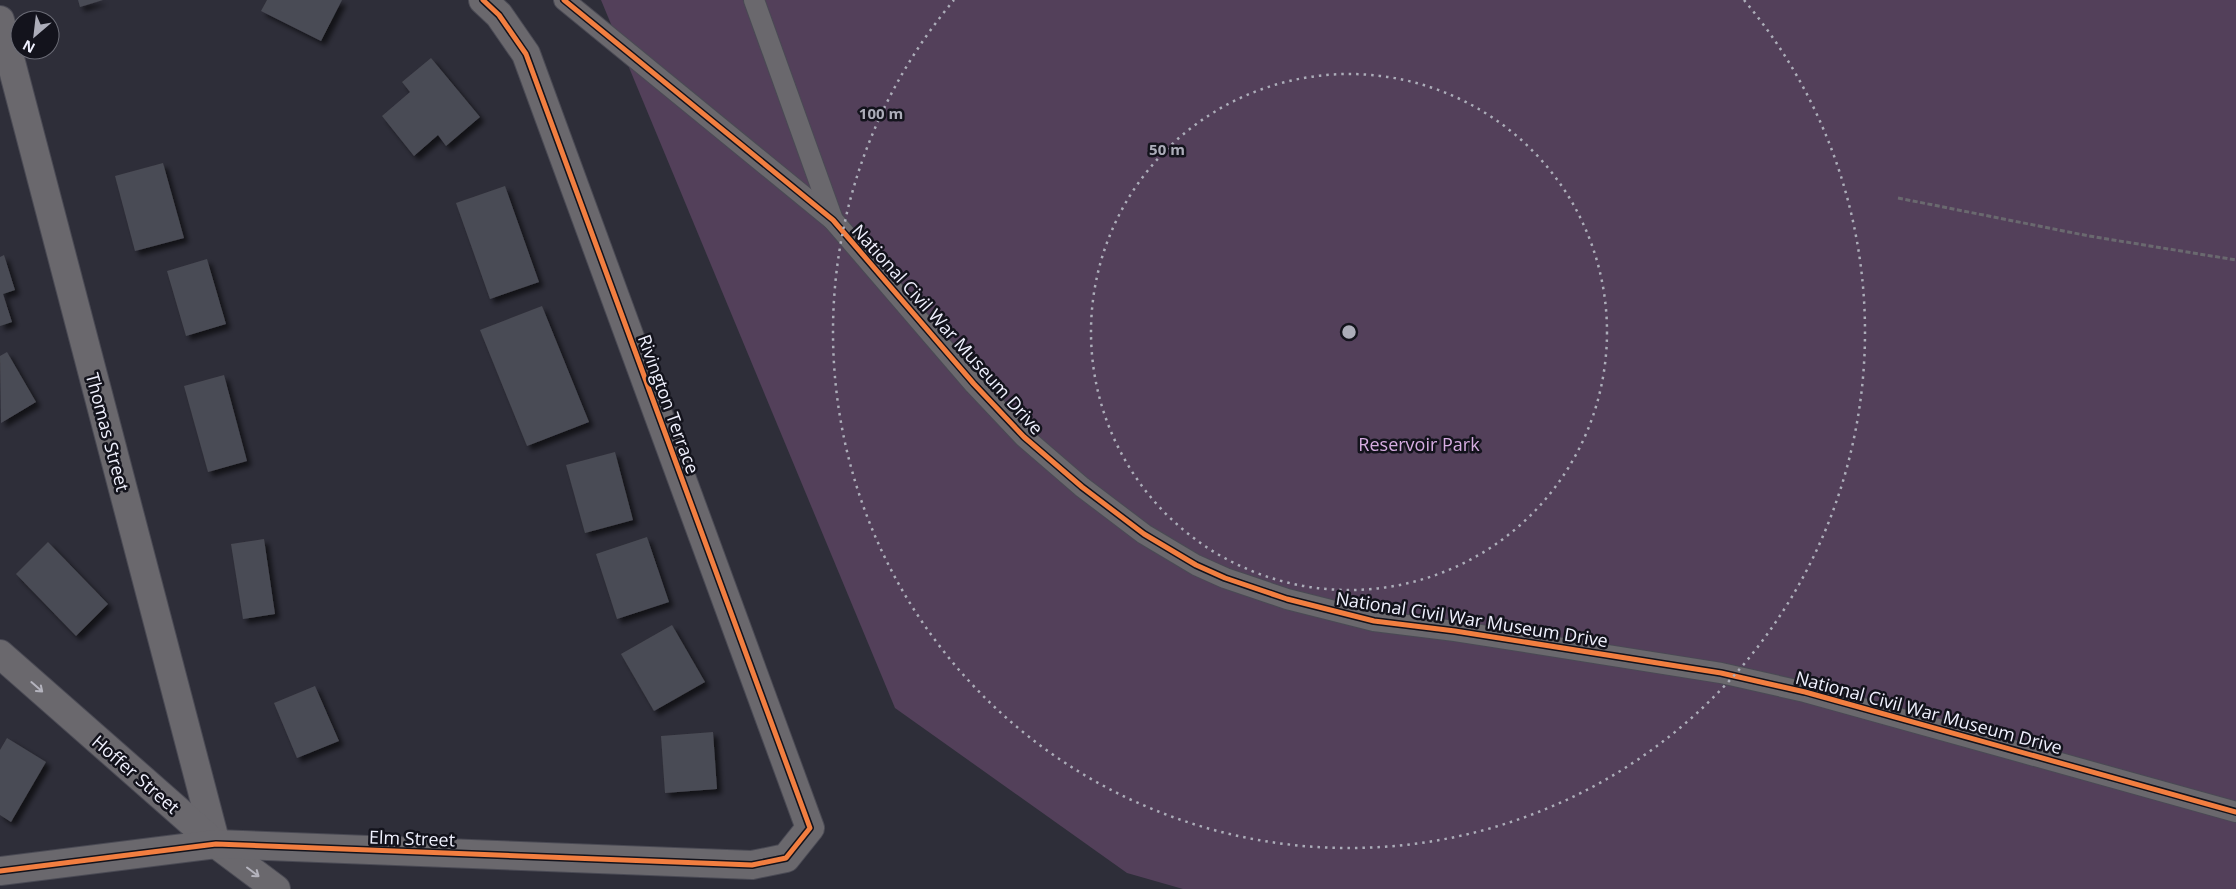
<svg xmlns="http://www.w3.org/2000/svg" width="2236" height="889" viewBox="0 0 2236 889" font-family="'Open Sans',sans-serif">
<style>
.park{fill:#53405a}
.building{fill:#4a4b54;filter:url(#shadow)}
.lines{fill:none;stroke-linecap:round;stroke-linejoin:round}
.lane-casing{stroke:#4a4a54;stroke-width:22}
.street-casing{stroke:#4a4a54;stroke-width:30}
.path{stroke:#6a696f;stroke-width:3;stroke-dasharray:5 2.5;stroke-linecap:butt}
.lane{stroke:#6a686d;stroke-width:20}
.street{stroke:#6a686d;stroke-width:28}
.cycleway-casing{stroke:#13131c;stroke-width:8}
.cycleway{stroke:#f27e40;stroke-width:5}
.oneway{stroke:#b4b3bd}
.ring{fill:none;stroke:#acadb9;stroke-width:2.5;stroke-dasharray:2.5 5}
.labels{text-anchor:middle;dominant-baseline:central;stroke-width:5;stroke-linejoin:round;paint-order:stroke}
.street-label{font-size:18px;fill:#f0f1fe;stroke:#13131c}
.park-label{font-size:18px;fill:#d7ade2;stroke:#13131c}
.centre{fill:#acadb9;stroke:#13131c;stroke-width:2.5}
.ring-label{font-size:15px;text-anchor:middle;font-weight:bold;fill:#acadb9;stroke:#13131c;stroke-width:5;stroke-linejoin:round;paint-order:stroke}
</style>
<defs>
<filter id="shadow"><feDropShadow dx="4.5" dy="4.5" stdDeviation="2.5" flood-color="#0009"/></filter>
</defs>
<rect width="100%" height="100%" fill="#2e2e39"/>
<polygon class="park" points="601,0 2236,0 2236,889 1183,889 1127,873 895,708"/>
<g class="building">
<polygon points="78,0 103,0 80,7"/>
<polygon points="267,0 342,0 321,41 261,11"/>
<polygon points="431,58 480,117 446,146 438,135 414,156 382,116 410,92 402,82"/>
<polygon points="163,163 184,238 135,251 115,176"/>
<polygon points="505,186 539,282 490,299 456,203"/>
<polygon points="4,255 15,290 3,294 12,322 0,326 0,257"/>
<polygon points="207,259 226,324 186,336 167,271"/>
<polygon points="542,306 589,422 527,446 480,330"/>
<polygon points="7,352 36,402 1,423 0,356"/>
<polygon points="224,375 247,461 208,472 184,386"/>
<polygon points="615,452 633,520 585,533 566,465"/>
<polygon points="647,537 669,602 617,619 596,554"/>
<polygon points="264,539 275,614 243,619 231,544"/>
<polygon points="48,542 108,604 76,636 16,574"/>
<polygon points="672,625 705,682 654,711 621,654"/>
<polygon points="315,686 339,741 297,758 274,703"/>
<polygon points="713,732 717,789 665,793 661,736"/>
<polygon points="7,738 46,762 11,822 0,815 0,750"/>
</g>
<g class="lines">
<defs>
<g id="lane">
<polyline points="564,0 833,220"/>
<polyline points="754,0 833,220 974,384 1024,437 1082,487 1144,534 1196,565 1225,578 1287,599 1374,621 1455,631 1721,673 1805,692 2236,812"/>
</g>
<g id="street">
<polyline points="0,20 216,844"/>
<polyline points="0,654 216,844 276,889"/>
<polyline points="0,871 216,844 752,865 786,858 810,828 526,54 499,15 483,0"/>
</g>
</defs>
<use href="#lane" class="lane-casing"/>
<use href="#street" class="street-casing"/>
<polyline class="path" points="1898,198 2089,236 2236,260"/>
<use href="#lane" class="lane"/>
<use href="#street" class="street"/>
<defs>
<g id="cycleway">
<polyline points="564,0 833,220 974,384 1024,437 1082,487 1144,534 1196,565 1225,578 1287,599 1374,621 1455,631 1721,673 1805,692 2236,812"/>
<polyline points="0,871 216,844 752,865 786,858 810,828 526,54 499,15 483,0"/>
</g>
</defs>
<use href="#cycleway" class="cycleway-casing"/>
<use href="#cycleway" class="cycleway"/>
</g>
<defs><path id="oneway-shaft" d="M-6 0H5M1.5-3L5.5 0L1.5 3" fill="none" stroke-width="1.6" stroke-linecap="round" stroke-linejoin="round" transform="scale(1.25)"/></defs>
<g class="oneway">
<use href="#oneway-shaft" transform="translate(37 687) rotate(41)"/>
<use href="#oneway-shaft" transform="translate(253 872) rotate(37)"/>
</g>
<g class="ring">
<circle cx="1349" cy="332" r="258"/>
<path d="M1744 0A516 516 0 1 1 954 0"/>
</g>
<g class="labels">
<g class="street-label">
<text transform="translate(948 329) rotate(48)">National Civil War Museum Drive</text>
<text transform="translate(669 404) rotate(70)">Rivington Terrace</text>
<text transform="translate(108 432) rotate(75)">Thomas Street</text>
<text transform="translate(1472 619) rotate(9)">National Civil War Museum Drive</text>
<text transform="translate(1929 712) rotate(15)">National Civil War Museum Drive</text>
<text transform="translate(136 774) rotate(41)">Hoffer Street</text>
<text transform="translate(412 838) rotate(2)">Elm Street</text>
</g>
<g class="park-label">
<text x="1419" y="444">Reservoir Park</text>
</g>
</g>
<circle cx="1349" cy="332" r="8" class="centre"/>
<g class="ring-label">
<text x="881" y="119">100 m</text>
<text x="1167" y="155">50 m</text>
</g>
<g transform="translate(35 35) rotate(208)"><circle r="24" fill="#13131c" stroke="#6b6c76"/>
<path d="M0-4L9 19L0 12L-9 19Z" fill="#acadb9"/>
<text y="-8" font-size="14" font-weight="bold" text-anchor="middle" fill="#f0f1fe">N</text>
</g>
</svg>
